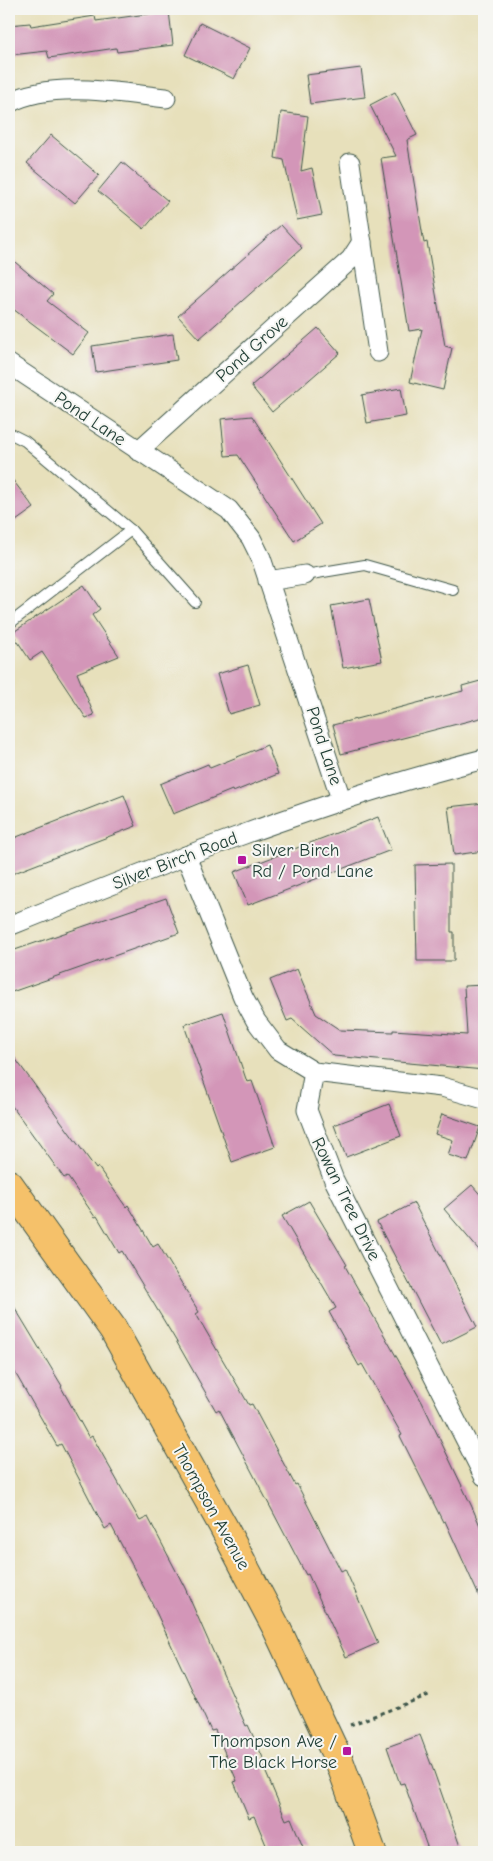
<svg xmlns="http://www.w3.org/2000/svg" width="493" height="1861" viewBox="0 0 493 1861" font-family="'Comic Neue',sans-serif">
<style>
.building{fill:#d396b8}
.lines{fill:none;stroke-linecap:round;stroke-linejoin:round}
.service-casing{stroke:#3d5548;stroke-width:12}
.minor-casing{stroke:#3d5548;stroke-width:21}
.trunk-casing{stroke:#3d5548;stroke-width:30}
.path{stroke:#3d5548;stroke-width:3;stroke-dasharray:4 4;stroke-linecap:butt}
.service{stroke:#fff;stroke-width:10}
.minor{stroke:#fff;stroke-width:19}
.trunk{stroke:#f5c16b;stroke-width:28}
.poi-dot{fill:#b5179e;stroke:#f6f6f2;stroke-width:2}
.labels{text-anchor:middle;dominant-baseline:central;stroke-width:4;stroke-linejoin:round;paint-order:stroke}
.street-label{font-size:18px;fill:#1f3d34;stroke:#f6f6f2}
.poi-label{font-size:18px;fill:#1f3d34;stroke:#f6f6f2;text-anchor:start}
</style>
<rect width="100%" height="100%" fill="#f6f6f2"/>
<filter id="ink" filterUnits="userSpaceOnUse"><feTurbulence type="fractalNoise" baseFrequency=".02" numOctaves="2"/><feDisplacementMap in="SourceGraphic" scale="10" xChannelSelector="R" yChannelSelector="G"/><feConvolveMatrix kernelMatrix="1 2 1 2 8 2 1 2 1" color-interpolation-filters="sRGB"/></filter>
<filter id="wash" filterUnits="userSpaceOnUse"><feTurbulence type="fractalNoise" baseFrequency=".0096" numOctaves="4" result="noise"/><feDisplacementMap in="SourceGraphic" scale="20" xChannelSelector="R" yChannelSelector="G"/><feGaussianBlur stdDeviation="1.12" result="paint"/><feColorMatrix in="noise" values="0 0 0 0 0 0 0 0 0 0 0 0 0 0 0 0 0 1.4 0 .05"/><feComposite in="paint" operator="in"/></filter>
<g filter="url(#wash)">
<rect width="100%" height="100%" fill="#e7e0bb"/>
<g id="blocks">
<g class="building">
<polygon points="169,11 173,45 117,52 116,48 49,58 47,51 11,55 9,25 30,23 31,26 95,16 96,21"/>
<polygon points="200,23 250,48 234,79 185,55"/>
<polygon points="361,68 365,97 310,104 306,75"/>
<polygon points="395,92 417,135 407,140 424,243 427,242 445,346 452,348 443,390 410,382 422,329 409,331 381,158 396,156 370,105"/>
<polygon points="281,112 308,116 301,171 312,168 322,215 297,220 284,160 275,158"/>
<polygon points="51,135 99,175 75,203 27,163"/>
<polygon points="122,162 168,201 144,229 98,191"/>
<polygon points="281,225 302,248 199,339 178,316"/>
<polygon points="9,257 53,294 47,301 89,333 73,354 9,306"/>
<polygon points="318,328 340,353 272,412 251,386"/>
<polygon points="173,334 177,360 96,372 92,346"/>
<polygon points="401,388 406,416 367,423 362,395"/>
<polygon points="252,416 321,524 294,541 238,455 225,456 221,419"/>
<polygon points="9,475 34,508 9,526"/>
<polygon points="84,585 100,609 92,615 119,656 77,673 94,715 86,718 42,652 30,660 12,633"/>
<polygon points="369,599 382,661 343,668 331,606"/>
<polygon points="248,665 260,705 229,714 217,674"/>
<polygon points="484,680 484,717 341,754 333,725 463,691 462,686"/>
<polygon points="267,745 278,774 233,792 232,790 173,814 160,784 208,764 210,768"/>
<polygon points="124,795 136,826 9,875 9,840"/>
<polygon points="484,803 484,851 454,855 448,807"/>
<polygon points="378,817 391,850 248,905 234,872"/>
<polygon points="451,864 451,932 454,932 454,961 417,961 415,865"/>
<polygon points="166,898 179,933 9,993 9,952"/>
<polygon points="297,969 316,1014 340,1030 393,1032 393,1030 467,1035 464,986 484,985 484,1070 334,1056 292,1019 287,1021 270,980"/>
<polygon points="223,1012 247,1082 252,1081 275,1147 232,1162 184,1025"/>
<polygon points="9,1050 96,1169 98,1167 126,1207 128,1205 153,1247 158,1244 199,1312 196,1314 249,1405 252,1404 295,1485 297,1484 341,1571 345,1569 378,1643 346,1657 308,1574 306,1575 219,1409 216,1411 175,1339 122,1251 119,1253 97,1216 95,1217 67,1176 64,1178 9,1102"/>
<polygon points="389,1104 401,1136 346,1157 334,1125"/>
<polygon points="442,1114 480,1127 468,1161 448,1155 453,1140 435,1134"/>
<polygon points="472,1185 484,1199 484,1256 444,1209"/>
<polygon points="309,1201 347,1265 345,1266 422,1402 472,1507 484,1535 484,1607 445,1521 443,1522 400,1436 402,1435 362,1364 359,1366 329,1312 336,1308 282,1216"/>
<polygon points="414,1203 477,1327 441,1345 377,1222"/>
<polygon points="9,1298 62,1386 61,1387 89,1438 92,1436 140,1521 148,1517 185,1588 246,1726 248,1725 264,1760 261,1761 286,1820 291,1818 305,1852 269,1852 254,1816 249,1818 234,1782 237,1781 215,1730 211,1731 151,1601 111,1525 105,1529 61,1444 57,1446 9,1362"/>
<polygon points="420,1735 434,1772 462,1852 429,1852 404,1783 400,1784 387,1747"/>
</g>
</g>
</g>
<g filter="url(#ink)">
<use href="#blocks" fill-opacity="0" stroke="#3d5548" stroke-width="1"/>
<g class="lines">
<defs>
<g id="service">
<polyline points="9,433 25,441 131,530 195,602"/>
<polyline points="305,575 365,565 453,590"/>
<polyline points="9,624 131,530"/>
</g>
<g id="minor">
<path d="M9 103C51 80 120 93 166 98"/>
<polyline points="350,163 378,352"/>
<polyline points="9,364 229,510 251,538 261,558 341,799"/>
<polyline points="138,451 351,259 362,242"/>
<polyline points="268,581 305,575"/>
<polyline points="186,856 243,997 256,1021 278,1050 314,1072 442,1087 484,1099"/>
<path d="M9 926C165 863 321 800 484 759"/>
<polyline points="314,1072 307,1110 334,1180 484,1476"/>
</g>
<polyline id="trunk" points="9,1184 113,1329 223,1526 277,1629 340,1763 372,1852"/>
</defs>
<use href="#service" class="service-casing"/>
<use href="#minor" class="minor-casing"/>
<use href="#trunk" class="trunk-casing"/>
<polyline class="path" points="350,1725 429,1695"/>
<use href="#service" class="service"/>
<use href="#minor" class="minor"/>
<use href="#trunk" class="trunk"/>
</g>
</g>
<g class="poi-dot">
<rect x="237" y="855" width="10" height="10" rx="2.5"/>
<rect x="342" y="1746" width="10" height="10" rx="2.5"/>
</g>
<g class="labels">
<g class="street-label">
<text transform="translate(252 349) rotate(-42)">Pond Grove</text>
<text transform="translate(90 419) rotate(34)">Pond Lane</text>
<text transform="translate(324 746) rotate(72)">Pond Lane</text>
<text transform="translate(175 861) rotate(-21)">Silver Birch Road</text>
<text transform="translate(346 1199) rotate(64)">Rowan Tree Drive</text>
<text transform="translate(211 1507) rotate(61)">Thompson Avenue</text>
</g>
<g class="poi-label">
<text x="252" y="850">Silver Birch<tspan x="252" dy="21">Rd / Pond Lane</tspan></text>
<text x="337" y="1741" text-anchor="end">Thompson Ave /<tspan x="337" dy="21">The Black Horse</tspan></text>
</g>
</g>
<rect width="493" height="1861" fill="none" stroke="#f6f6f2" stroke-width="30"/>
</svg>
